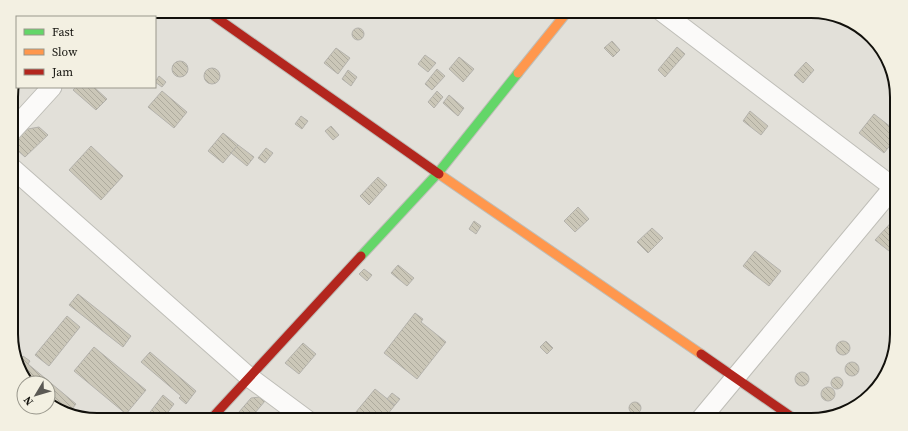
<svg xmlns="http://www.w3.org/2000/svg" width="908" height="431" viewBox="0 0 908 431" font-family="'Source Serif 4',serif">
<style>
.building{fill:url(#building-back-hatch);stroke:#b4b2ac}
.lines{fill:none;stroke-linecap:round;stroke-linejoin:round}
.street-casing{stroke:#bfbeb8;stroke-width:21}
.fast-casing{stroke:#bfbeb8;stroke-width:11}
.slow-casing{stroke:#bfbeb8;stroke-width:11}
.jam-casing{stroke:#bfbeb8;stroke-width:11}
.street{stroke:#fbfaf9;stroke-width:19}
.fast{stroke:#63d668;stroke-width:9}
.slow{stroke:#ff974d;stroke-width:9}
.jam{stroke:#b3261e;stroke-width:9}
.rim{fill:none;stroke:#12110c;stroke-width:2}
</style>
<defs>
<pattern id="building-back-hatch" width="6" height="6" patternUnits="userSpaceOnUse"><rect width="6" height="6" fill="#cbc7b8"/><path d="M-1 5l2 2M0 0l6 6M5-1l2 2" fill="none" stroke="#adaa9d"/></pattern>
</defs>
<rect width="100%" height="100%" fill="#e2e0d9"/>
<g class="building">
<circle cx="358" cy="34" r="6"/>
<polygon points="612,41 620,50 613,57 604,48"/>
<polygon points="677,47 685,54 665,77 658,70"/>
<polygon points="336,48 350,58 338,74 324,63"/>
<polygon points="425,55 436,63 428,72 418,64"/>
<polygon points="459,57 474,69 463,82 449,69"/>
<circle cx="180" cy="69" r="8"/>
<polygon points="806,62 814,70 803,83 794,75"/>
<circle cx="212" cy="76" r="8"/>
<polygon points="437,69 445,76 432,90 425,84"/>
<polygon points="348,70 357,77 351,86 342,79"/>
<polygon points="159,76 166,82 162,87 155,82"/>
<polygon points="895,83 896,94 894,96 889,90"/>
<polygon points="76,87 94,87 107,99 96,110 73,90"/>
<polygon points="162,91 187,112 174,128 148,107"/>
<polygon points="437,91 443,97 434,108 428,102"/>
<polygon points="449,95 464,108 458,116 443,103"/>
<polygon points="750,111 768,126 761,135 743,121"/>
<polygon points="874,114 896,131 896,138 884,153 859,133"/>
<polygon points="301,116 308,121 302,129 295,124"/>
<polygon points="331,126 339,135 333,140 325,131"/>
<polygon points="39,127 48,135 25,157 16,149 19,137 28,129"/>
<polygon points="223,133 238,145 223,163 208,151"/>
<polygon points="238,145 254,157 247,166 231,153"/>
<polygon points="91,146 123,176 101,200 69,170"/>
<polygon points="266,148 273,153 265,163 258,158"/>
<polygon points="378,177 387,185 369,205 360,196"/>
<polygon points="578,207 589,219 575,232 564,221"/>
<polygon points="897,216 897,242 889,251 875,240"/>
<polygon points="474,221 481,226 476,234 469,229"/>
<polygon points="652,228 663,238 648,253 637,242"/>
<polygon points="755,251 781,271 769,286 743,266"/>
<polygon points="398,265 414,278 407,286 391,273"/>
<polygon points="364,269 372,275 367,281 359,274"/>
<polygon points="78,294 131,336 123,347 69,305"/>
<polygon points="415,313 423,319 421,322 446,342 417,379 384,353"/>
<polygon points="67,316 80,327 49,366 35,355"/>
<polygon points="546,341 553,348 547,354 540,347"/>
<circle cx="843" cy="348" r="7"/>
<polygon points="303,343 316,354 299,374 285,363"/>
<polygon points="94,347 146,390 126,414 74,371"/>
<polygon points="150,352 196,391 186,404 179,398 181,396 141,362"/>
<polygon points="23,356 30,361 28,364 76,404 68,414 48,400 48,383 27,383 18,362"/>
<circle cx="852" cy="369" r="7"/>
<circle cx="802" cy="379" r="7"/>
<circle cx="837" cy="383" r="6"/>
<circle cx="828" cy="394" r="7"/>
<polygon points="375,389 395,405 383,420 353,420 351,418"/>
<polygon points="392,393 400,399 395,405 387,399"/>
<polygon points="163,395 174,404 162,420 144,420"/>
<polygon points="260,397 265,401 249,420 239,412 251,398"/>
<circle cx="635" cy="408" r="6"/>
</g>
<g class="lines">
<defs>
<g id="street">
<polyline points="661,11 897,190"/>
<polyline points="116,17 122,11"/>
<polyline points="11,132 52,87"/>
<polyline points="11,167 249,377 307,420"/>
<polyline points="700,420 897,183"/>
</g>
<polyline id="fast" points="361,256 438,173 518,73"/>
<g id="slow">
<polyline points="518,73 568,11"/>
<polyline points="439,174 701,354"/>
</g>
<g id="jam">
<polyline points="207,11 439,174"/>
<polyline points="701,354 796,420"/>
<polyline points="210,420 361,256"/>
</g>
</defs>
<use href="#street" class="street-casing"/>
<use href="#fast" class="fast-casing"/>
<use href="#slow" class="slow-casing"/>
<use href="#jam" class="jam-casing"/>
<use href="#street" class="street"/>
<use href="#fast" class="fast"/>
<use href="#slow" class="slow"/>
<use href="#jam" class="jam"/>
</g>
<path d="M0 0H908V431H0ZM97 18H811A79 79 0 0 1 890 97V334A79 79 0 0 1 811 413H97A79 79 0 0 1 18 334V97A79 79 0 0 1 97 18Z" fill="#f3f0e2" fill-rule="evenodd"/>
<path class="rim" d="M97 18H811A79 79 0 0 1 890 97V334A79 79 0 0 1 811 413H97A79 79 0 0 1 18 334V97A79 79 0 0 1 97 18Z"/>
<rect x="16" y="16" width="140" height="72" fill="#f3f0e2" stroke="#99978c"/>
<rect x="24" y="29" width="20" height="6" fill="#63d668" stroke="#99978c"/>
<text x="52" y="36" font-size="12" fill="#12110c">Fast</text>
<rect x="24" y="49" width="20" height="6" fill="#ff974d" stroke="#99978c"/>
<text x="52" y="56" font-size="12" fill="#12110c">Slow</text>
<rect x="24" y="69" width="20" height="6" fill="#b3261e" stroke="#99978c"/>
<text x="52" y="76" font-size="12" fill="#12110c">Jam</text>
<g transform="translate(36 395) rotate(232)"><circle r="19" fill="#f3f0e2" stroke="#99978c"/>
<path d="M0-3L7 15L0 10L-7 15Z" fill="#5b5954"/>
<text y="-6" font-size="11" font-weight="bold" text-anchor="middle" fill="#12110c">N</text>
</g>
</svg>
